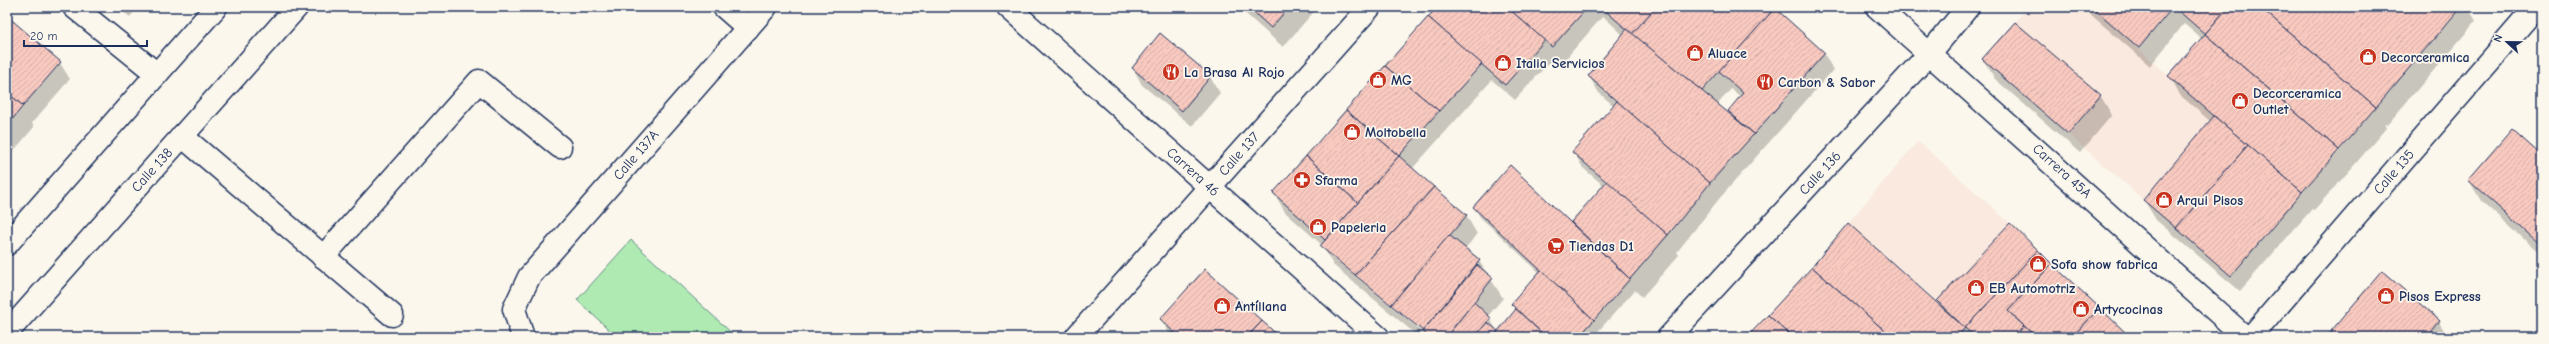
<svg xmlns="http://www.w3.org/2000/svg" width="2549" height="344" viewBox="0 0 2549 344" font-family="'Comic Neue',sans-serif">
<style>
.built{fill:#fae9de}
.pitch{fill:#aeeab1;stroke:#648c88}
.shadow{fill:#0003;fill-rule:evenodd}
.building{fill:url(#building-hatch);stroke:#1b2f5e}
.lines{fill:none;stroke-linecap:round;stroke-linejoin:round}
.minor-casing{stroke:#1b2f5e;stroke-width:25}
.major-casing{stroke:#1b2f5e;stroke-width:25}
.minor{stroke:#fbf7ec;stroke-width:22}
.major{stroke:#fbf7ec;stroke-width:22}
.labels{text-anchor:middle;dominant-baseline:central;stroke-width:3.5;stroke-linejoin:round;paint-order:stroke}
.poi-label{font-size:14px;font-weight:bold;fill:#1b2f5e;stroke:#fbf7ec;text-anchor:start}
.street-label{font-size:14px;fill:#1b2f5e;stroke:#fbf7ec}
</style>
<defs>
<pattern id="building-hatch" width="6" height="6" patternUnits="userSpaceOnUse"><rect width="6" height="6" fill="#f8c9bf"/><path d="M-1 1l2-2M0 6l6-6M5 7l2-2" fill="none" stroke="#d4ada7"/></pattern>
</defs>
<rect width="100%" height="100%" fill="#fbf7ec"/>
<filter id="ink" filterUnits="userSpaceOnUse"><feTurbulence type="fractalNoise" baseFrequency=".025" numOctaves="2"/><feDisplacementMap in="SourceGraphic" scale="8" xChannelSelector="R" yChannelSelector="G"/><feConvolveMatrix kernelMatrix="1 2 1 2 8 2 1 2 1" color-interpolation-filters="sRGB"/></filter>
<g filter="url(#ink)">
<g class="built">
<polygon points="2028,7 2092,7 2214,116 2143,200 2068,134 2100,94 2015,22"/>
<polygon points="1918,141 2010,223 1937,301 1848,223"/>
</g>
<polygon class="pitch" points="631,240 736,337 617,337 577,300"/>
<g class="shadow">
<polygon points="117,7 138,7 130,17"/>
<polygon points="1238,7 1318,7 1283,47"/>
<path d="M1437 7H1772L1824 53 1833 70 1719 199 1677 252 1679 255 1642 297 1635 290 1593 337H1419L1333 265 1322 245 1285 212 1274 193ZM1603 16 1623 35 1589 76 1599 93 1614 106 1574 152 1583 168 1604 186 1572 222 1574 226 1474 207 1480 217 1540 273 1512 305 1516 311 1498 332 1488 316 1503 298 1479 261 1465 249 1477 234 1466 215 1412 169 1492 80 1515 100 1555 56 1562 63ZM1731 89 1741 97 1729 112 1733 118 1717 105ZM1584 160 1608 181 1607 183 1582 161ZM1336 257 1427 334 1426 335 1336 260Z"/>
<polygon points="2082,7 2468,7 2476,21 2387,125 2384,123 2386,128 2351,169 2314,210 2312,209 2240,291 2156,220 2144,200 2211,122 2180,95 2170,76 2202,39 2184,24 2150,66"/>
<polygon points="7,17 60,63 70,79 32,123 34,127 7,159"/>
<polygon points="1983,59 2100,95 2112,115 2080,153 1995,79"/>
<polygon points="1133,68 1210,77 1220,93 1192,126 1142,85"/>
<polygon points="2542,157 2542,255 2481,201 2469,180"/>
<polygon points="2010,225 2129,337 1748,337 1942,308 1938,301"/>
<polygon points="1161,319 1278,337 1171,337"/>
<polygon points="2439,322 2448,337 2327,337"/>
</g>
<g class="building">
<polygon points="1248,7 1289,7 1271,28"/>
<polygon points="1437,7 1507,7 1545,40 1505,85 1428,17"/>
<polygon points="1507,7 1588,7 1552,47"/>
<polygon points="1601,7 1656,7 1632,34"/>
<polygon points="1656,7 1773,7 1775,8 1702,91 1632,34"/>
<polygon points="2092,7 2173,7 2139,48"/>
<polygon points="2174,7 2228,7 2205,34"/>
<polygon points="2228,7 2260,7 2376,107 2339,150 2205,34"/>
<polygon points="2260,7 2461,7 2376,107"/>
<polygon points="1775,8 1825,53 1754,134 1728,111 1743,93 1719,71"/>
<polygon points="7,16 61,62 23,106 7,92"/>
<polygon points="1428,17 1482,64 1439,111 1385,66"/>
<polygon points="2015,22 2101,95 2068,134 1982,59"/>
<polygon points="1627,29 1754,134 1710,183 1588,76"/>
<polygon points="1160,33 1211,76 1182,111 1132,68"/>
<polygon points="2205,34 2339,150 2302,192 2168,76"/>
<polygon points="1385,66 1439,111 1399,156 1346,110"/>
<polygon points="7,92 23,106 7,126"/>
<polygon points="1617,101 1710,183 1668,235 1572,152"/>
<polygon points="1346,110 1399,156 1358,203 1306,156"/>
<polygon points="2214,116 2248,145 2176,228 2143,200"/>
<polygon points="2512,129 2542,156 2542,246 2468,180"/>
<polygon points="2248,145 2302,192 2231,276 2176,228"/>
<polygon points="1306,156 1358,203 1325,240 1273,193"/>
<polygon points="1399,156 1434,187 1355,275 1320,246"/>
<polygon points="1510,165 1630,279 1594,320 1473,207"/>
<polygon points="1607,181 1668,235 1630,279 1571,222"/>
<polygon points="1434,187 1467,215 1391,305 1355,275"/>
<polygon points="1848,223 1965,328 1957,337 1892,337 1812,267"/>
<polygon points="2010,223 2038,250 1965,328 1937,301"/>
<polygon points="1449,235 1480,260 1423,331 1391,305"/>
<polygon points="2038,250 2052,264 2008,311 2024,326 2014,337 1975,337 1965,328"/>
<polygon points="2052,264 2100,308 2072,337 2036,337 2008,311"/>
<polygon points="1477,265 1493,278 1446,337 1428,337 1423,331"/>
<polygon points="1812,267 1892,337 1793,337 1768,315"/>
<polygon points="1205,269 1262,321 1247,337 1179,337 1160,319"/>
<polygon points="1541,270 1594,320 1579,337 1546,337 1511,304"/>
<polygon points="2382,271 2440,321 2427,337 2326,337"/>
<polygon points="1474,302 1491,318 1475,337 1446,337"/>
<polygon points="2100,308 2127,334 2125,337 2072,337"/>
<polygon points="1516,309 1546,337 1493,337"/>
<polygon points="1768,315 1793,337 1747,337"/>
<polygon points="1262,321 1271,329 1279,337 1247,337"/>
<polygon points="1487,322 1498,331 1493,337 1475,337"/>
<polygon points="2024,326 2036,337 2014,337"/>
</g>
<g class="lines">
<defs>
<g id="minor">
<polyline points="74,7 157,74"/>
<polyline points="724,7 748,28"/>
<polyline points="1008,7 1378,337"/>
<polyline points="1877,7 2245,337"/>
<polyline points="182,136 392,315"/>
<polyline points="323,257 479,81 560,147"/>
<polyline points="523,337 514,309 529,277 766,7"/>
<polyline points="1076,337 1370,7"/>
<polyline points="1669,337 1930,53 1968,7"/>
<polyline points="2251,337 2536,7"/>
</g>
<g id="major">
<polyline points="7,244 216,7"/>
<polyline points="7,333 297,7"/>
</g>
</defs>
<use href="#minor" class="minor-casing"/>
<use href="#major" class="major-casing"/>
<use href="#minor" class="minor"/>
<use href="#major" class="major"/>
</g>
</g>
<defs>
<symbol id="shop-disc" viewBox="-11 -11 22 22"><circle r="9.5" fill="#c8321e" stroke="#fbf7ec"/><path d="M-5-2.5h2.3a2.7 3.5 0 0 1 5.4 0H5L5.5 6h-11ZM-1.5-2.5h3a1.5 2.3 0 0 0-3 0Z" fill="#fff"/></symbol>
<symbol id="restaurant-disc" viewBox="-11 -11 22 22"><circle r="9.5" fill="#c8321e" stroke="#fbf7ec"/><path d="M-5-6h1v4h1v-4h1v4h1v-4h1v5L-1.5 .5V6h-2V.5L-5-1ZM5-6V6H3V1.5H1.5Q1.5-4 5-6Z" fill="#fff"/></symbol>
<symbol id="pharmacy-disc" viewBox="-11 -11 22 22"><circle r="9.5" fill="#c8321e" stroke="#fbf7ec"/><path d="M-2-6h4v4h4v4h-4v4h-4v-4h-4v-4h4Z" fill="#fff"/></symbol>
<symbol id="supermarket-disc" viewBox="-11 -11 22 22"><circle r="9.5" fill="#c8321e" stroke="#fbf7ec"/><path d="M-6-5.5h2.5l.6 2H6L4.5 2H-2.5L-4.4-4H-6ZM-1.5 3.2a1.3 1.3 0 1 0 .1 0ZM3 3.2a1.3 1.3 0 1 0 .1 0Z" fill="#fff"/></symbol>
</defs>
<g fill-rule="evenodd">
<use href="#shop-disc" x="1685" y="43" width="20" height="20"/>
<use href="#shop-disc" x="2358" y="47" width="20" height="20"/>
<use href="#shop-disc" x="1493" y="53" width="20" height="20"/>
<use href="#restaurant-disc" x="1161" y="62" width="20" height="20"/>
<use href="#shop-disc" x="1368" y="70" width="20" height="20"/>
<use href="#restaurant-disc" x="1755" y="72" width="20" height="20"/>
<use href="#shop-disc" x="2230" y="91" width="20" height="20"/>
<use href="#shop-disc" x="1342" y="122" width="20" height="20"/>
<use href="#pharmacy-disc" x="1292" y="170" width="20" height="20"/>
<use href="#shop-disc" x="2154" y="190" width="20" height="20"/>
<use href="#shop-disc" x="1308" y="217" width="20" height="20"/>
<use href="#supermarket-disc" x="1546" y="236" width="20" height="20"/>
<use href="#shop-disc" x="2028" y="254" width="20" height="20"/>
<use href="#shop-disc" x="1966" y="278" width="20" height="20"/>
<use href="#shop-disc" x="2376" y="286" width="20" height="20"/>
<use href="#shop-disc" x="1212" y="296" width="20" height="20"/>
<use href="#shop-disc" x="2071" y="299" width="20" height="20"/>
</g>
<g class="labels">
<g class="poi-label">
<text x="1708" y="53">Aluace</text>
<text x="2381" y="57">Decorceramica</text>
<text x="1516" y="63">Italia Servicios</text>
<text x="1184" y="72">La Brasa Al Rojo</text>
<text x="1391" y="80">MG</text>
<text x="1778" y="82">Carbon &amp; Sabor</text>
<text x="2253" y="93">Decorceramica<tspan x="2253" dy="16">Outlet</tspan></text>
<text x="1365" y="132">Moltobella</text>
<text x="1315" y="180">Sfarma</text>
<text x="2177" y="200">Arqui Pisos</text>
<text x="1331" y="227">Papeleria</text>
<text x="1569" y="246">Tiendas D1</text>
<text x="2051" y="264">Sofa show fabrica</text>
<text x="1989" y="288">EB Automotriz</text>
<text x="2399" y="296">Pisos Express</text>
<text x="1235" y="306">Antíllana</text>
<text x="2094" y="309">Artycocinas</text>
</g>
<g class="street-label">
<text transform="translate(1239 154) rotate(-48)">Calle 137</text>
<text transform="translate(636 155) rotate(-49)">Calle 137A</text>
<text transform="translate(152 170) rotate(-48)">Calle 138</text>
<text transform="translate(2062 171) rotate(42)">Carrera 45A</text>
<text transform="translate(1193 172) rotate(42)">Carrera 46</text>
<text transform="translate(2394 172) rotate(-49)">Calle 135</text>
<text transform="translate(1820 173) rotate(-47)">Calle 136</text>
</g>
</g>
<rect width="2549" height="344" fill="none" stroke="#fbf7ec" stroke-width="24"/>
<rect x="12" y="12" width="2525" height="320" fill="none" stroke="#1b2f5e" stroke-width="1.5" filter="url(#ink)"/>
<g transform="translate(2507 42) rotate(292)" stroke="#fbf7ec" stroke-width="3" paint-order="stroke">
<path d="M0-3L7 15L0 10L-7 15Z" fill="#1b2f5e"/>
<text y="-6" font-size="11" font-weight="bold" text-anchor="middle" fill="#1b2f5e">N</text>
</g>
<path d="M24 40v6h123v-6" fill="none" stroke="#1b2f5e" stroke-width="2"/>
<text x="30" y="40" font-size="12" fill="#1b2f5e" stroke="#fbf7ec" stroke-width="3" paint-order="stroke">20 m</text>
</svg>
